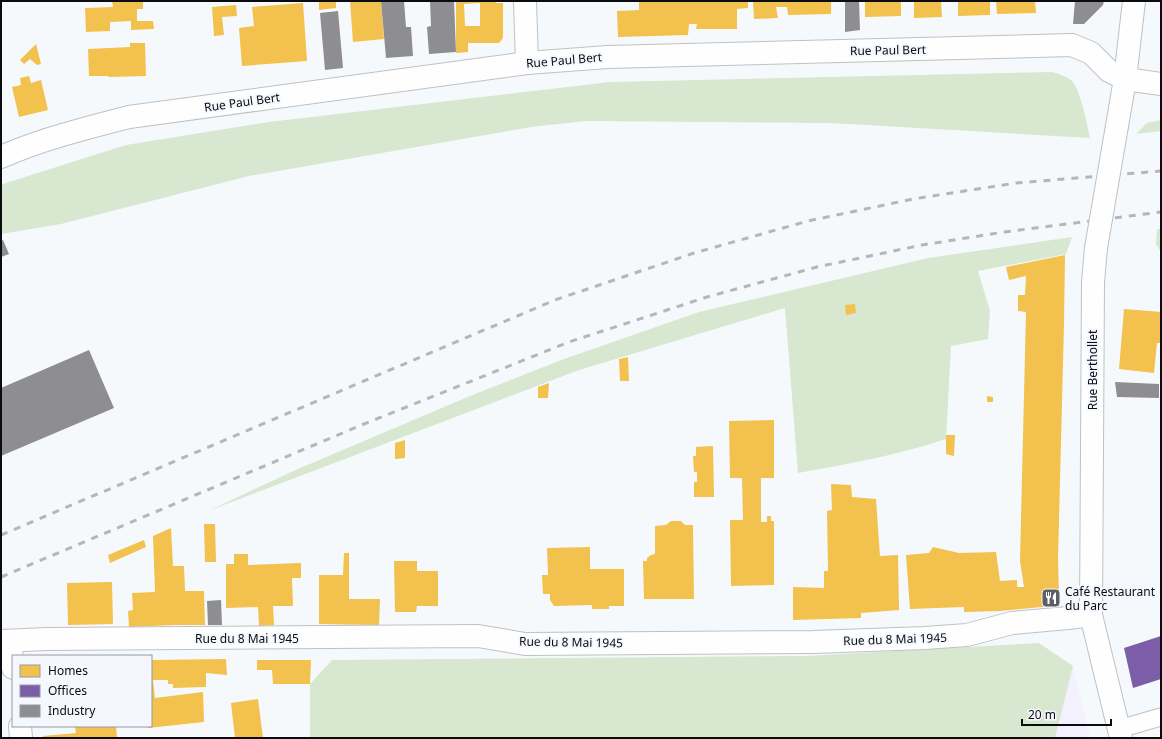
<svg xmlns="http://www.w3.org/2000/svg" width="1162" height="739" viewBox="0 0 1162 739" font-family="'Noto Sans',sans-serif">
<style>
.education{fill:#f2f1fd}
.green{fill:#d7e7d0}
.homes{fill:#f2c14e;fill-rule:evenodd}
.offices{fill:#7b5ea7}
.industry{fill:#8d8d92}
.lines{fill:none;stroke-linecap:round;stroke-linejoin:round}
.service-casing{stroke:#bec1c4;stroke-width:19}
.minor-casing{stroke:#bec1c4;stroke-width:24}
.service{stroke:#fefeff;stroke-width:17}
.minor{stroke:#fefeff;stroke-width:22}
.rail{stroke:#b5b6b7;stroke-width:3;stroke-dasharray:7 7;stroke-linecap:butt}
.minor-bridge-casing{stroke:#bec1c4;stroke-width:24;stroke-linecap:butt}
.minor-bridge{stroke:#fefeff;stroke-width:22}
.labels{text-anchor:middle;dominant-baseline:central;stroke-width:4;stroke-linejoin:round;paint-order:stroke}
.street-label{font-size:12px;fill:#0a0c10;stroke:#f4f8fe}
.poi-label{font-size:12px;fill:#0a0c10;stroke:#f4f8fe;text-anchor:start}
</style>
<rect width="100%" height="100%" fill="#f6f9fc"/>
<polygon class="education" points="1073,666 1090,738 1055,738"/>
<g class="green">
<path d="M1052 72C1059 74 1066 76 1072 81 1081 92 1087 123 1090 138L831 123 586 121 531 127 249 176 61 224 1 234V185L6 183 126 145 269 122 610 82Z"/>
<polygon points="1161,120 1161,131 1136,134 1147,123"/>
<polygon points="1157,229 1161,229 1161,252 1156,244"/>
<path d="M1072 237 1066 254 978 271 990 311 988 339 951 346 946 439C898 455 848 464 798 473L785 308 579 370 208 511 291 472 470 396 564 359 699 312 928 258Z"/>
<polygon points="1039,643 1073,666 1055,738 310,738 310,684 332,660 806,656"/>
</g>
<g class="homes">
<polygon points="112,1 143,1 143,9 137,9 137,21 153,21 154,29 131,30 131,21 110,22 110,31 86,32 85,8 113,7"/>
<polygon points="319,1 336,1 336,8 319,10"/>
<polygon points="350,1 381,1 384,39 353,42"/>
<path d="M456 1H496V3H503V38L499 43H468V52L456 53ZM480 3V26H465L464 4Z"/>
<polygon points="639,1 748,1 748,8 737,9 737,29 696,29 697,24 689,24 688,35 618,37 617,11 639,10"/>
<polygon points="753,1 831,1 831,14 788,15 787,7 776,7 778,18 754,19"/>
<polygon points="865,1 901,1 901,16 865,17"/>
<polygon points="914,1 941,1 942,17 914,18"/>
<polygon points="958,1 990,1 990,15 958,16"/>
<polygon points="996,1 1035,1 1036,13 997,14"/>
<polygon points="303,3 307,61 242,66 239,28 254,26 252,7"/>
<polygon points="236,5 237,16 222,17 224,35 214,36 212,7"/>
<polygon points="130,43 145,43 146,76 109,77 108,76 89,76 88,49 130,47"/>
<polygon points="36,44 41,64 37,65 30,59 24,64 20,60"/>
<polygon points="29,76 31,83 41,80 48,110 19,117 12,87 21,85 20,78"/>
<polygon points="1065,255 1064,324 1058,559 1059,598 1052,606 1000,611 964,612 964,607 910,609 906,555 929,553 933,547 959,553 996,552 1000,581 1017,580 1017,587 1024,587 1020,561 1026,312 1018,311 1018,295 1025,295 1026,276 1009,280 1006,267"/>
<polygon points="855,304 856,313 846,315 845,305"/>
<polygon points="1124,309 1161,312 1161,343 1157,343 1154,373 1119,369"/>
<polygon points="628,357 629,381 620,381 619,359"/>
<polygon points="549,383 548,398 538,398 538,387"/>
<polygon points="987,396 993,397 993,402 987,402"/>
<polygon points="774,420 774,478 761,478 761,522 767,522 767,516 771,516 771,521 774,521 774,585 731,586 730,520 743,520 742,478 730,478 729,421"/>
<polygon points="946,435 955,435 954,456 946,454"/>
<polygon points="405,440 405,458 395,459 395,443"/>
<polygon points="713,446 714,497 694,497 694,482 697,482 697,472 694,472 693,456 696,456 696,447"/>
<polygon points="831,484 851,485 852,497 876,499 880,556 898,555 899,610 861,613 861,618 793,620 793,587 824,588 824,571 828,571 827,511 832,510"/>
<polygon points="671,521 681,521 685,525 693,525 694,599 644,599 643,561 647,561 647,558 651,555 655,554 655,526 666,525"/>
<polygon points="204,524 215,524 216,562 205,562"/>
<polygon points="171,528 173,566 184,566 185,591 204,591 205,625 175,625 129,627 128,611 133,610 132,593 155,592 153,536"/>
<polygon points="144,540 146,547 110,563 108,555"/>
<polygon points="590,547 590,569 624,569 624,606 609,606 609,609 592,609 592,605 554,606 550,600 550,594 543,594 542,575 548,575 547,548"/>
<polygon points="344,553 349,553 349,599 380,599 379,625 319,624 319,575 343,575"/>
<polygon points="234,554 248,554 248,565 301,563 301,578 292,578 293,606 273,606 274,625 259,626 258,607 226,608 226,564 234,564"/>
<polygon points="394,561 417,561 417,571 438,571 438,606 417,606 416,612 395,612"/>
<polygon points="112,582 113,624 68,625 67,583"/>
<polygon points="226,659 227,675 206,673 206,687 173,688 173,684 168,684 168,680 153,680 155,698 203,692 204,722 148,728 148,726 151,726 151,660"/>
<polygon points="257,660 311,660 310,684 273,684 272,670 257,670"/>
<polygon points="258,699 263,738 235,738 231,703"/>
<polygon points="75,726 116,726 117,738 44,738 43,736 76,733"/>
</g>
<polygon class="offices" points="1161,636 1161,679 1133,688 1124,648"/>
<g class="industry">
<polygon points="381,1 404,1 406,27 411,27 413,56 386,58"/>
<polygon points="430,1 454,1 456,52 429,54 427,27 431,26"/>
<polygon points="845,1 859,1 860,30 845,32"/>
<polygon points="1075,1 1104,1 1103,5 1084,24 1073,24"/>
<polygon points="338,11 343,68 325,70 320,13"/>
<polygon points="3,240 9,254 1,257 1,241"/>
<polygon points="89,350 114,408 1,456 1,388"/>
<polygon points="1115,382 1159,384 1159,398 1117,397"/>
<polygon points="221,600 222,625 208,625 207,601"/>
</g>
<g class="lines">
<defs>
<polyline id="service" points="1119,729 1161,717"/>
<g id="minor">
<polyline points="525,1 527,63"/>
<polyline points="1117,126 1125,79 1134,1"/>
<path d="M1 157C42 139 86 128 129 117L527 63 608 57 1072 45 1091 53 1109 71 1125 79 1161 84"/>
<polyline points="1096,248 1093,282 1091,615 1121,738"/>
<polyline points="1,641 47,639 478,636 525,644 813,642 925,638 967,635 1012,623 1068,618 1091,615"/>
<polyline points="10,641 13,668"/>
<polyline points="20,726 21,738"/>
</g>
</defs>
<use href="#service" class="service-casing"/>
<use href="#minor" class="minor-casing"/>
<use href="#service" class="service"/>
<use href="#minor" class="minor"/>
<g class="rail">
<polyline points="1,535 555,300 694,253 808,221 913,199 1016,183 1161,171"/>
<polyline points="1,577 364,424 569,342 707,297 817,267 922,245 1004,232 1161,212"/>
</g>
<defs>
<polyline id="minor-bridge" points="1096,248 1117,126"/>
</defs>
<use href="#minor-bridge" class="minor-bridge-casing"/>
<use href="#minor-bridge" class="minor-bridge"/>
</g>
<defs>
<symbol id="restaurant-square" viewBox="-11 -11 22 22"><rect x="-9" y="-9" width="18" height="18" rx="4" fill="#5d5f63" stroke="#f4f8fe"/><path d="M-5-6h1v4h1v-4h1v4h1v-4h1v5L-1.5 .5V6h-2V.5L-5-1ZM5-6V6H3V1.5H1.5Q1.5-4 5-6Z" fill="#fff"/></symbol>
</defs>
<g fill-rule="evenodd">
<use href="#restaurant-square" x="1040" y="587" width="22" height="22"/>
</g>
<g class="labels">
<g class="street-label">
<text transform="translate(888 50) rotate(-1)">Rue Paul Bert</text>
<text transform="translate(564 60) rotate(-5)">Rue Paul Bert</text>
<text transform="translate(242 102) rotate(-8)">Rue Paul Bert</text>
<text transform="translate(1092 370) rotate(-90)">Rue Berthollet</text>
<text x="247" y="638">Rue du 8 Mai 1945</text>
<text transform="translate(895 639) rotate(-2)">Rue du 8 Mai 1945</text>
<text transform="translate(571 642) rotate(1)">Rue du 8 Mai 1945</text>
</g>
<g class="poi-label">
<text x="1065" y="591">Café Restaurant<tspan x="1065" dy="14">du Parc</tspan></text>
</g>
</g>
<rect width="1162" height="739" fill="none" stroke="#0a0c10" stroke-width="4"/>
<rect x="12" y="655" width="140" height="72" fill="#f4f8fe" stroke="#969a9f"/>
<rect x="20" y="665" width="20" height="12" fill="#f2c14e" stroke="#969a9f"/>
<text x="48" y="675" font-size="12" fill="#0a0c10">Homes</text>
<rect x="20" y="685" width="20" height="12" fill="#7b5ea7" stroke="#969a9f"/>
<text x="48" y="695" font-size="12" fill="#0a0c10">Offices</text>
<rect x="20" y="705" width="20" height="12" fill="#8d8d92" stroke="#969a9f"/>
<text x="48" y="715" font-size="12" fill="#0a0c10">Industry</text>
<path d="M1022 719v6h89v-6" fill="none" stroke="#0a0c10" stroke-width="2"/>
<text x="1028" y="719" font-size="12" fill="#0a0c10" stroke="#f4f8fe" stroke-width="3" paint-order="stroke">20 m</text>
</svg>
